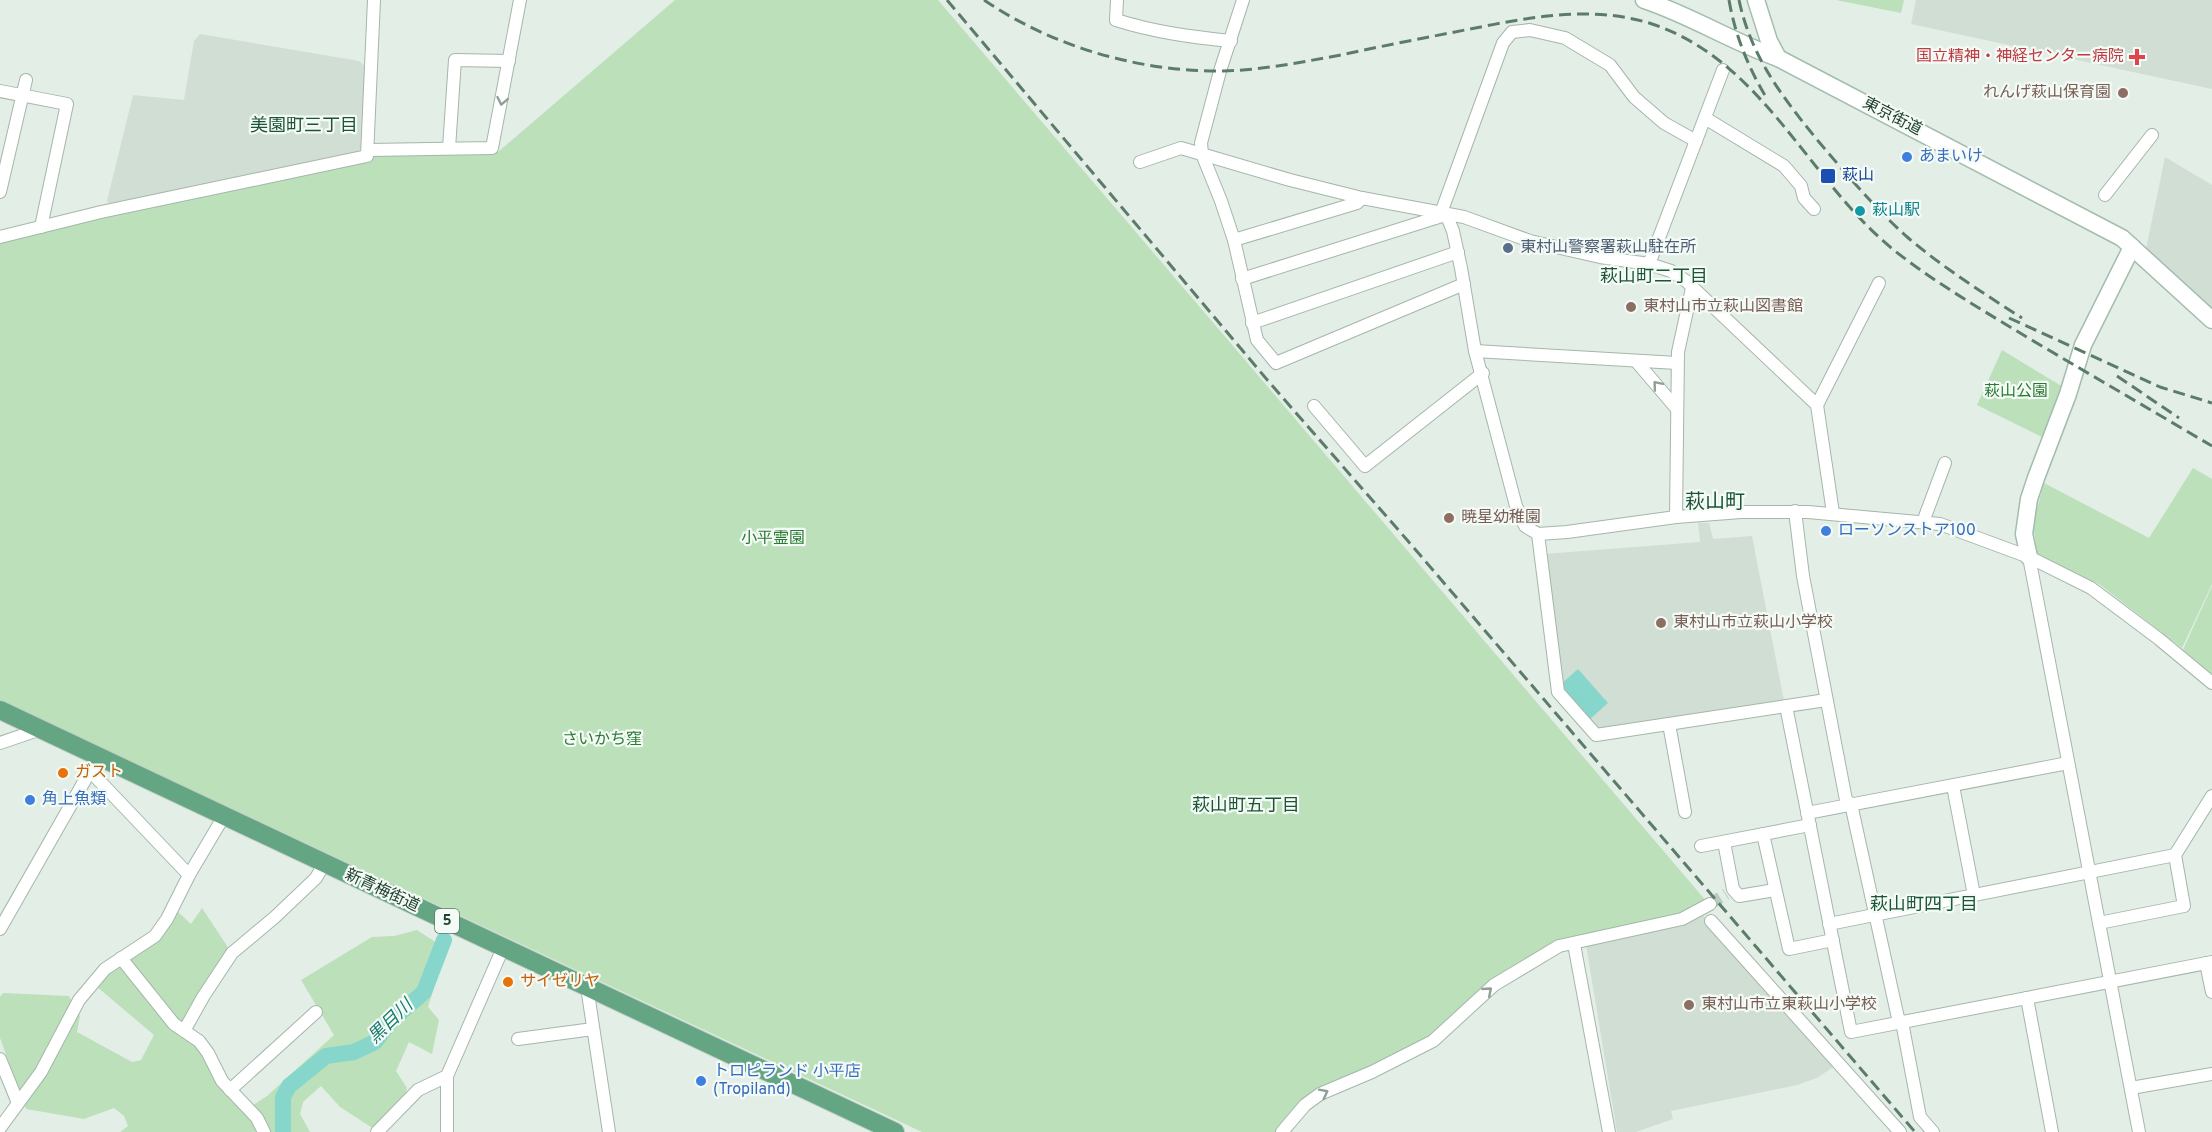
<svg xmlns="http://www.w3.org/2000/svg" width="2212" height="1132" viewBox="0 0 2212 1132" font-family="Overpass,'Noto Sans JP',sans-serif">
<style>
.built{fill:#d1ded4}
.green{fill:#bbe0ba}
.water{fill:#87d6cc}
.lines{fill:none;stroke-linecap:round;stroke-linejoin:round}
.river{stroke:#87d6cc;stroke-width:16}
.street-tunnel{stroke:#bccbc1;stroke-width:12;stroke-dasharray:12 6;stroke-linecap:butt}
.street-casing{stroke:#a5b6ab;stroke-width:14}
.secondary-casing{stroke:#a3bdad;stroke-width:19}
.primary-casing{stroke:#c1cac5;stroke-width:20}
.street{stroke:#fff;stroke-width:12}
.secondary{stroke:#fff;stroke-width:16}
.primary{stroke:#64a683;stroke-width:18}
.rail{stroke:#5c7c6a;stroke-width:3;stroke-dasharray:12 6;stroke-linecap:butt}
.oneway{stroke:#90a097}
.health-dot{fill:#e0444e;stroke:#f4faf5;stroke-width:2}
.education-dot{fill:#8d6e63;stroke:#f4faf5;stroke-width:2}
.shop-dot{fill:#3f7fe0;stroke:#f4faf5;stroke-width:2}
.transit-dot{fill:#1a4fb4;stroke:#f4faf5;stroke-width:2}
.culture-dot{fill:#0f9aa8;stroke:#f4faf5;stroke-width:2}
.service-dot{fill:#5c6f8a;stroke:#f4faf5;stroke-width:2}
.food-dot{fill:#e8710a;stroke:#f4faf5;stroke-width:2}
.labels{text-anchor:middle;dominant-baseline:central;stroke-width:4.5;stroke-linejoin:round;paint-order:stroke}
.shield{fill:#f4faf5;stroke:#60786a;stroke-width:1.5}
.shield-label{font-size:15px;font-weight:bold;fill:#21402f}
.health-label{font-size:16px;fill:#be3a42;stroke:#f4faf5;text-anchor:end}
.education-label{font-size:16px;fill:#785e54;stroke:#f4faf5;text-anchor:start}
.street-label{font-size:16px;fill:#21402f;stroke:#f4faf5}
.shop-label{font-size:16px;fill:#366cbe;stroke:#f4faf5;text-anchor:start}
.transit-label{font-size:16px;fill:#164399;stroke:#f4faf5;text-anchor:start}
.culture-label{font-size:16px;fill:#0d838f;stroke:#f4faf5;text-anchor:start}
.service-label{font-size:16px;fill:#4e5e75;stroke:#f4faf5;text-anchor:start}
.park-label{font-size:16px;fill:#287a31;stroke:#f4faf5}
.food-label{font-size:16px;fill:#c56008;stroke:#f4faf5;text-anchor:start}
.neighbourhood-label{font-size:18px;fill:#1b5436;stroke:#f4faf5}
.water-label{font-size:18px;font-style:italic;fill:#177b70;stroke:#f4faf5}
.quarter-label{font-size:20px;fill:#1b5436;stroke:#f4faf5}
</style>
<rect width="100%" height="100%" fill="#e3eee6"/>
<g class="built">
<polygon points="1916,0 2212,0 2212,89 1911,24"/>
<polygon points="200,34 359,61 366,67 362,148 359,151 109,205 107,201 133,95 184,100 194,41"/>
<polygon points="2165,157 2212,185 2212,310 2146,249"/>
<polygon points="1698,523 1709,523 1713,539 1752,536 1784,701 1598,731 1560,691 1544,554 1700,542"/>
<polygon points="1700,912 1836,1065 1817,1078 1797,1085 1671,1111 1673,1119 1636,1132 1617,1132 1586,945"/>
</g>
<g class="green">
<polygon points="675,0 938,0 1707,902 1680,916 1558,940 1431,1039 1318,1091 1278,1132 922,1132 0,700 0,242 199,195 373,149 498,152"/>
<polygon points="1836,0 1904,0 1901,13"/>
<polygon points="2002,350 2063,387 2044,438 1977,405"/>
<polygon points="2193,468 2212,479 2212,584 2182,648 2099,584 2037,554 2033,523 2044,483 2149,538"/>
<polygon points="2212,586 2212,675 2182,652"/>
<polygon points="202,908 229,949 179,1033 199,1047 212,1075 244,1111 267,1096 334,1035 301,980 372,937 394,936 417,930 446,949 428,1007 439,1020 432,1054 409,1042 396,1071 407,1088 404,1098 374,1129 340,1107 321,1086 303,1102 300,1114 310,1132 120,1132 128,1126 124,1116 114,1108 84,1119 26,1109 0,1038 0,997 3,993 69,996 80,1016 77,1032 132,1062 141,1060 154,1035 96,986 104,975 177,911 191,924"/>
</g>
<polygon class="water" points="1578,669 1608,703 1589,720 1559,686"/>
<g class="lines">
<polyline class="river" points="283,1132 283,1097 289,1086 326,1056 354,1052 375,1042 391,1021 424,992 444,940"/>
<polyline class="street-tunnel" points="1710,904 1726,894"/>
<defs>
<g id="street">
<path d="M1117 0 1116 20C1154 32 1191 37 1231 41"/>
<polyline points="1243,0 1220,71 1201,143 1202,154 1221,201 1234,240 1257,340 1276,363 1464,284"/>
<polyline points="0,91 67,104 41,227"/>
<polyline points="1705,118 1784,166 1801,186 1804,198 1814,209"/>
<polyline points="449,148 455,60 509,61"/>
<polyline points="369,150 492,148 520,0"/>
<polyline points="1140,162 1181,148 1290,180 1362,198 1464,217 1530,241 1600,257 1649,264 1671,271 1686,281 1817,405 1833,513"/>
<polyline points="0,192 26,80"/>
<polyline points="2105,195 2152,135"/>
<polyline points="1441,213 1503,43 1512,32 1530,30 1565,38 1610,65 1634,97 1664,123 1696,141"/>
<polyline points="1446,214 1453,231 1461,268 1475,351 1516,506 1525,526 1538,534 1567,532 1676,517 1741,512 1808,512 1940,524 2029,557 2091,588 2159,639 2212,683"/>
<polyline points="0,237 101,212 367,156 374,0"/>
<polyline points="1234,240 1357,203 1362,198"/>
<polyline points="1649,264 1723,70"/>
<polyline points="1242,279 1445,215"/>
<polyline points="1252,323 1458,252"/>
<polyline points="1475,351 1677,363"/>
<polyline points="1636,361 1677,409"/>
<polyline points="1817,405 1879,283"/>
<polyline points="1314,406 1365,466 1483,373"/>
<polyline points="1795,511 1803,576 1846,800 1851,804 1898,1018 1902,1022 1920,1117 1933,1132"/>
<polyline points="1676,517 1678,352 1692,288"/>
<polyline points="1923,522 1945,463"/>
<polyline points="1538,534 1558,692 1596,735 1826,700"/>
<polyline points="2029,557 2139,1132"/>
<polyline points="1786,706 1851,1032 2212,962"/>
<polyline points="1669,724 1685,812"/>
<polyline points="0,743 41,729"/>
<polyline points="1953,786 1974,895"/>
<polyline points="1807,813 2068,763"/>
<polyline points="1763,834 1789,949 1833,940"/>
<polyline points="1724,842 1733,889 1739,896 1775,890"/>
<polyline points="1701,846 1810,825"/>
<polyline points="189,875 224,816"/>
<polyline points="1711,921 1900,1132"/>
<polyline points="2099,923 2184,906 2175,855 2212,796"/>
<polyline points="1829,924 2175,855"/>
<polyline points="0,929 93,766"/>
<polyline points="1574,944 1609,1132"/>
<polyline points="121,958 174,1024 199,1041 208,1053 222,1081 257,1118 264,1132"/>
<polyline points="2206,963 2212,992"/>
<polyline points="587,987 609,1132"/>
<polyline points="2027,998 2052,1132"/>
<polyline points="184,1031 203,997 232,953 275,917 316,878 324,864"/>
<polyline points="518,1039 593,1029"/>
<polyline points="0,1059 18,1103"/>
<polyline points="2131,1088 2212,1074"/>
<polyline points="230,1090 316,1012"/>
<polyline points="0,1128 41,1072 79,1000 105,969 155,936 167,919 189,875 90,771"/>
<polyline points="377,1132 418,1090 447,1076 503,948"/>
<polyline points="447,1132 447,1076"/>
<polyline points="1282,1132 1305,1105 1320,1094 1372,1072 1433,1041 1494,985 1559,946 1682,919 1710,904"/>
</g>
<g id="secondary">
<path d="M1644 0C1690 15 1732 42 1778 58L2122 238 2212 320"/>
<polyline points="1756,0 1769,41 1778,58"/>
<polyline points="2029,557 2024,534 2029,499 2036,478 2068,394 2083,345 2132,247"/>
</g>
<polyline id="primary" points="0,710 895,1132"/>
</defs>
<use href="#street" class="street-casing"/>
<use href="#secondary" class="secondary-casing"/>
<use href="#primary" class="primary-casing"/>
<use href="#street" class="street"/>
<use href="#secondary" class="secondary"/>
<use href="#primary" class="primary"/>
<g class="rail">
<polyline points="947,0 1269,382 1408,541 1915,1132"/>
<path d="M984 0C1053 47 1140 72 1223 71 1263 70 1302 62 1341 55 1382 46 1424 38 1465 30 1527 18 1590 4 1652 24 1764 61 1808 181 1895 251 1937 284 1984 311 2030 339 2091 375 2151 410 2212 446"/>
<path d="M1729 0C1735 35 1748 67 1766 97"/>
<path d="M1739 0C1751 57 1783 98 1819 142 1847 175 1874 207 1906 236 1942 267 1983 293 2022 318"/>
<polyline points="2009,318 2160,387 2212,403"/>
<polyline points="2117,376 2179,418"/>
</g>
</g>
<defs><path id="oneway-chevron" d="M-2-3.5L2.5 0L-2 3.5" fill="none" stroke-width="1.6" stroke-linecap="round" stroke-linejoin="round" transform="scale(1.5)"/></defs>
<g class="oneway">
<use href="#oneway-chevron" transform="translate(502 101) rotate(101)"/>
<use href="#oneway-chevron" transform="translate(1657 385) rotate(-130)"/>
<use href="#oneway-chevron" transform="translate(1488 991) rotate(-41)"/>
<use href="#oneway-chevron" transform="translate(1324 1093) rotate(-27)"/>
</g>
<path class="health-dot" d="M2134 48h6v6h6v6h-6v6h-6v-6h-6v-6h6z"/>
<g class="education-dot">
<circle cx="2123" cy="93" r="6"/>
<circle cx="1631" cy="307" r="6"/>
<circle cx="1449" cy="518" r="6"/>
<circle cx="1661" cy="623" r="6"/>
<circle cx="1689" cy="1005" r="6"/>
</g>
<g class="shop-dot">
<circle cx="1907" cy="157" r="6"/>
<circle cx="1826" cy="531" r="6"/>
<circle cx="30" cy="800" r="6"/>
<circle cx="701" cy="1081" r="6"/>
</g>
<rect class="transit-dot" x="1820" y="168" width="16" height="16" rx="3"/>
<circle class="culture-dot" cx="1860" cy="211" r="6"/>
<circle class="service-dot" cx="1508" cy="248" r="6"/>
<g class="food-dot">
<circle cx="63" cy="773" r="6"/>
<circle cx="508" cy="982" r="6"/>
</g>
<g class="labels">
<rect class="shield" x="435" y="909" width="24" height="24" rx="4.5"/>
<g class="shield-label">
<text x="447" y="921">5</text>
</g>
<g class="health-label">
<text x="2124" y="57">国立精神・神経センター病院</text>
</g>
<g class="education-label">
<text x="2111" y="93" text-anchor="end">れんげ萩山保育園</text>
<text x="1643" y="307">東村山市立萩山図書館</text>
<text x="1461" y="518">暁星幼稚園</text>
<text x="1673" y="623">東村山市立萩山小学校</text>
<text x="1701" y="1005">東村山市立東萩山小学校</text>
</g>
<g class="street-label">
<text transform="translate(1892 117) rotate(27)">東京街道</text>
<text transform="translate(382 891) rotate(25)">新青梅街道</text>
</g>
<g class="shop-label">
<text x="1919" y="157">あまいけ</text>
<text x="1838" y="531">ローソンストア100</text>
<text x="42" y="800">角上魚類</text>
<text x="713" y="1072">トロピランド 小平店<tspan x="713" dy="18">(Tropiland)</tspan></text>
</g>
<g class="transit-label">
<text x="1842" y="176">萩山</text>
</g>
<g class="culture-label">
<text x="1872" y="211">萩山駅</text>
</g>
<g class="service-label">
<text x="1520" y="248">東村山警察署萩山駐在所</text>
</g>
<g class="park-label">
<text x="2016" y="392">萩山公園</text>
<text x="773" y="539">小平霊園</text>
<text x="602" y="740">さいかち窪</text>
</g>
<g class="food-label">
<text x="75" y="773">ガスト</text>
<text x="520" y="982">サイゼリヤ</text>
</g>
<g class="neighbourhood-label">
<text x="304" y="126">美園町三丁目</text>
<text x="1654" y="277">萩山町二丁目</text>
<text x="1246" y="806">萩山町五丁目</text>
<text x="1924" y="905">萩山町四丁目</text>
</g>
<g class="water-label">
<text transform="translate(391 1022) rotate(-44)">黒目川</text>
</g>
<g class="quarter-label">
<text x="1715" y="503">萩山町</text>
</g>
</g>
</svg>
